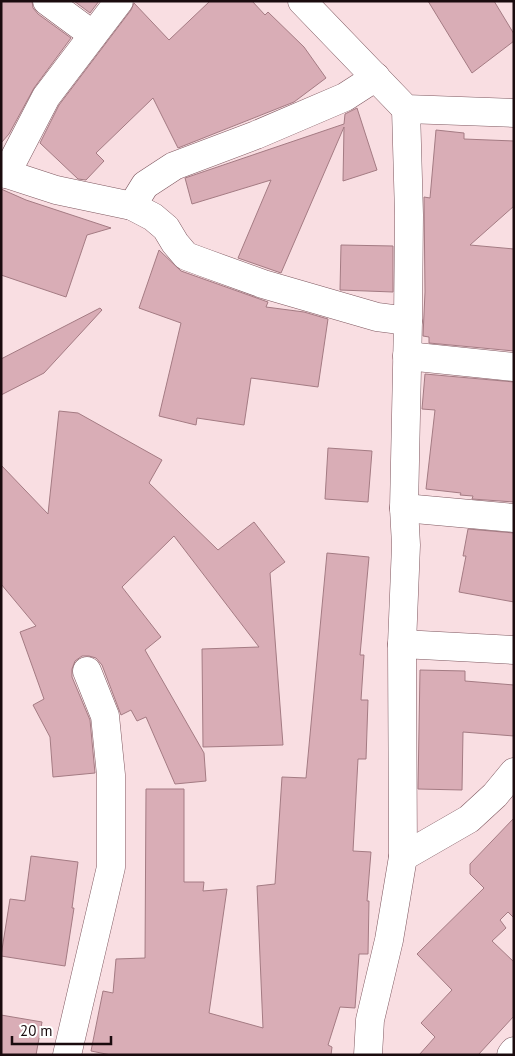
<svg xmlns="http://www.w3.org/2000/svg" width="515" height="1056" viewBox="0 0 515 1056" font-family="'PT Sans',sans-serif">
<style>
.building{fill:#d9adb6;stroke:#a47b83}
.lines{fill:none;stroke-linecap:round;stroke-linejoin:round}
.minor-casing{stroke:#7f5860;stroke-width:29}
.minor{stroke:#fff;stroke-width:28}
</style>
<rect width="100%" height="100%" fill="#f9dee2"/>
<g class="building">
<polygon points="1,1 32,1 33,8 38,14 71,38 34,88 9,134 1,143"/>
<polygon points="74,1 99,1 90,13"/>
<polygon points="210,1 252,1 265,15 268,12 304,47 326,78 294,102 178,148 153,98 96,153 104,161 86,180 78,179 40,143 59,105 131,10 134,3 169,40"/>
<polygon points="428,1 494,1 514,34 514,41 472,73"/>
<polygon points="357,108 377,170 343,181 344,127 281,273 238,258 271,180 192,204 185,178 344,124 345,114"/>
<polygon points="436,130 464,133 464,139 514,141 514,206 470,245 514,249 514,351 429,343 429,337 423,336 425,292 424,197 430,198"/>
<polygon points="1,189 26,200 111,228 87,235 66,297 1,275"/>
<polygon points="341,245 393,246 393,292 340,290"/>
<polygon points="159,250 181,271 268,302 266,307 304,312 328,319 318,387 251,378 244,425 197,418 196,425 159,416 181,323 139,308"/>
<polygon points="100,308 102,310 44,373 1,395 1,359"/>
<polygon points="425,374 514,382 514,502 472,499 473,496 460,495 461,493 426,489 435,410 422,409"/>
<polygon points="59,411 78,413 162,460 149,483 218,550 254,522 285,562 270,573 283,745 203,747 202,649 259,647 174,536 122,587 161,637 145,650 204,753 206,781 175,784 146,717 137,721 131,710 121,715 102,665 96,658 89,656 82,656 75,661 72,669 72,677 90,720 95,773 53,777 50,737 33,705 44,699 20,632 36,626 1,584 1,465 48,514"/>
<polygon points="328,448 372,451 368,502 325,499"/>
<polygon points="468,529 514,533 514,602 459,592 466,556 463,556"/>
<polygon points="327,553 369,557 360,655 364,655 361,700 368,700 366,759 358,759 353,851 371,852 367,901 369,901 368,954 359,954 355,1008 340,1007 328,1045 332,1047 331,1055 111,1055 91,1051 103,991 113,993 116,959 145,958 146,789 184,789 184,882 204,882 203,891 227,889 209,1013 263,1028 257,886 275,884 282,777 306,778"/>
<polygon points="420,670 465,671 465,681 514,685 514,736 463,732 462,790 418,789"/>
<polygon points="514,818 514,918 508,912 500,920 506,928 492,941 514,962 514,1016 478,1055 419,1055 435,1037 421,1023 452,990 417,954 484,888 470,874 470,864"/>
<polygon points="31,856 78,862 72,908 74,908 65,966 1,956 10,899 25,901"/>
<polygon points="1,1015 42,1022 36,1055 1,1055"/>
</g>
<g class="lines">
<defs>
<g id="minor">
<polyline points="47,1 93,35"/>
<polyline points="302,1 406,109 514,113"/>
<polyline points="1,172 56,190 132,206 153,217 166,228 175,243 186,256 205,263 263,284 377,317 408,321"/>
<polyline points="6,174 46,97 119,1"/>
<polyline points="132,206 145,185 174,166 256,135 345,97 376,77"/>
<polyline points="407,356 514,367"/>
<polyline points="404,508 514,518"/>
<polyline points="402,644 514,650"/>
<polyline points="403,857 469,819 495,795 514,772"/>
<polyline points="67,1055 111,867 111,775 105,716 87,671"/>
<polyline points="368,1055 370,1020 389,940 403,857 402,644 406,545 404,508 408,321 409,215 406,109"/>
<polyline points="511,1055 514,1051"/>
</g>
</defs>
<use href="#minor" class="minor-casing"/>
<use href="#minor" class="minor"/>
</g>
<rect width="515" height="1056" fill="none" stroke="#1a0b0e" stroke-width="5"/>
<path d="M12 1036v8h99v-8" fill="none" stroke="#1a0b0e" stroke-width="2.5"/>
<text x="20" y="1036" font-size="15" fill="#1a0b0e" stroke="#ffffff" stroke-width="4" paint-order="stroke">20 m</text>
</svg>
